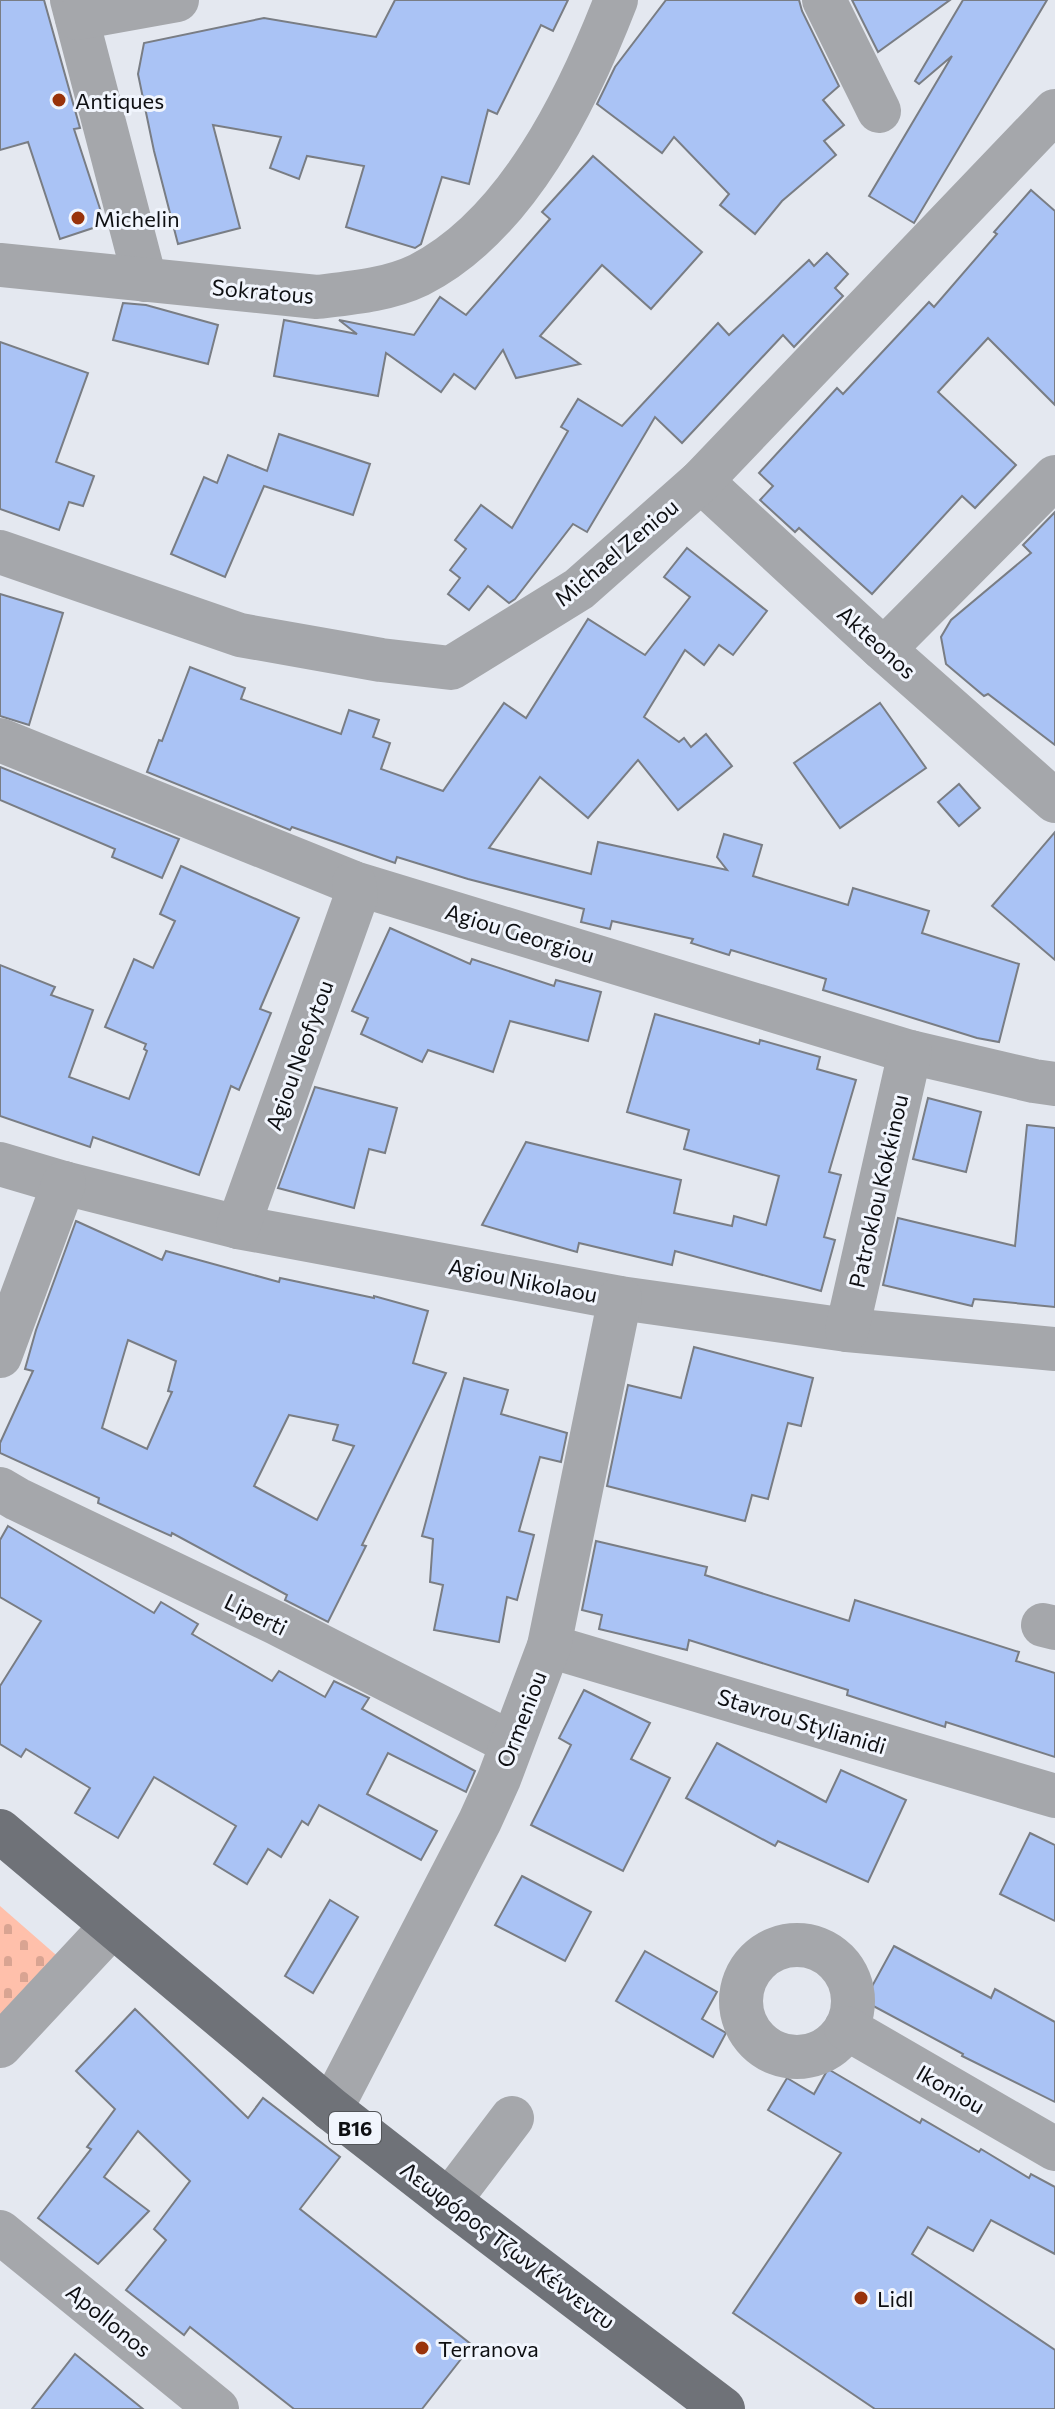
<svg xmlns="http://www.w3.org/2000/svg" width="1055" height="2409" viewBox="0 0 1055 2409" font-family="Commissioner,sans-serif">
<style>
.cemetery{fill:url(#cemetery-stones)}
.building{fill:#aac3f5;stroke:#797d84;stroke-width:2;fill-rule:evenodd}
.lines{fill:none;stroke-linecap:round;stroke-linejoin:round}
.minor{stroke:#a5a7ab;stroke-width:44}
.major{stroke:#6f7278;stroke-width:44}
.poi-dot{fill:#99330b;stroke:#f1f5fd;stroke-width:3}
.labels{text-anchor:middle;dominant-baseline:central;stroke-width:6;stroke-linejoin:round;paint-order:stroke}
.shield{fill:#f1f5fd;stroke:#525458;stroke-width:2}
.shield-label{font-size:20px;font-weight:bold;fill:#0e0f12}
.poi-label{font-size:22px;fill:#0e0f12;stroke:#f1f5fd;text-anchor:start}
.street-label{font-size:22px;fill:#0e0f12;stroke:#f1f5fd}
</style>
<defs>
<pattern id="cemetery-stones" width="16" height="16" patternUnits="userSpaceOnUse" patternTransform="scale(2)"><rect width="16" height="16" fill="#ffc0ab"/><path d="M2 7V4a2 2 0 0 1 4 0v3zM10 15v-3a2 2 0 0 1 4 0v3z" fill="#d9a492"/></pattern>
</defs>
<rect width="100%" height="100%" fill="#e4e8f0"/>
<polygon class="cemetery" points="0,1906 63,1961 0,2031"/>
<g class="building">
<polygon points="0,0 44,0 80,128 74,129 105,224 60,239 28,142 0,150"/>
<polygon points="395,0 568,0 553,31 541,25 497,114 488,110 469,184 442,177 421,244 415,248 346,227 364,166 307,156 299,179 270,168 281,137 213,125 240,228 178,244 154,151 138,74 144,43 264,18 376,37"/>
<polygon points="666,0 799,0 802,11 839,86 823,100 844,125 824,141 836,155 782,201 755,234 720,205 729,194 674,137 662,153 597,104 615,67"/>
<polygon points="852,0 950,0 878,52"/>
<polygon points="963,0 1047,0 914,223 869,196 952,56 919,84 915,81"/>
<polygon points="593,156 702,252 651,309 602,265 540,336 580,364 516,378 503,350 475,389 454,374 441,392 386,353 378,396 274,376 284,320 357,334 339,320 414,335 440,297 466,315 550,219 542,212"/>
<polygon points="1031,190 1055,211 1055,405 988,338 938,392 1016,465 975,508 962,496 872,594 799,528 795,532 760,500 773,486 759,473 837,388 843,394 929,302 934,307 997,234 994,232"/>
<polygon points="827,253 848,274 835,288 843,296 794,347 783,335 682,443 655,417 587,532 573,524 515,599 509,603 488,586 469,610 448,594 460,578 450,570 466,549 455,540 481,505 512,528 568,431 561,427 578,399 622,426 718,323 729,335 809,260 814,266"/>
<polygon points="123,303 146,305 218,325 208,364 113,340"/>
<polygon points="0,342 88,373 56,462 94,476 83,506 69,502 59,530 0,509"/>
<polygon points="279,434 370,464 353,515 264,486 225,577 171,554 204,477 217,483 228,455 267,471"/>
<polygon points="1055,512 1055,745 988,694 984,696 946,664 941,637 951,620 1031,553 1023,545"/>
<polygon points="687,548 767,611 733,655 719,645 704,665 685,650 644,717 679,742 684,738 691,747 706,734 732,766 678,810 638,760 588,818 540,777 489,848 591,874 598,842 727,870 717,857 724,834 762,845 753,876 848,905 853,888 929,911 922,933 1019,964 999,1042 977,1038 823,990 826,979 731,950 729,955 691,943 693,939 612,921 610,929 581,922 584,909 468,879 397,857 395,863 292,827 290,830 147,772 159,740 162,741 190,667 245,688 241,699 341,734 349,710 379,720 373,737 390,743 381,769 443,791 504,703 526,718 588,619 645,655 690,597 664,577"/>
<polygon points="0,594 63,613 29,725 0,716"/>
<polygon points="880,703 926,768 840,828 794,763"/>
<polygon points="0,767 179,839 162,878 112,857 115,849 0,800"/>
<polygon points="959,784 980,808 959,826 938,802"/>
<polygon points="1055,832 1055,960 992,906"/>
<polygon points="181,866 299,918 260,1009 271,1013 239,1090 231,1086 199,1175 93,1137 90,1147 0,1116 0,965 55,987 51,995 93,1010 69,1077 129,1099 147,1051 144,1049 146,1044 105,1027 134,959 153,968 175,921 160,914"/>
<polygon points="390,928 470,964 472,959 554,986 556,980 601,992 588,1041 510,1021 493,1072 428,1050 422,1062 361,1034 368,1018 352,1011"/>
<polygon points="655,1014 759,1044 760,1040 820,1057 817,1069 856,1080 829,1172 841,1175 824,1237 835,1240 821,1291 675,1251 672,1265 579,1243 577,1252 482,1225 526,1142 681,1180 674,1213 732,1226 734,1216 766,1225 779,1176 684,1149 689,1130 627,1112"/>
<polygon points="315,1087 397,1108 385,1153 369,1149 354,1208 278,1188"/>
<polygon points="928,1098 981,1112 966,1172 913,1159"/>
<polygon points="1027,1125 1055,1128 1055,1307 974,1299 972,1306 883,1285 898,1218 1015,1246"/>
<path d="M76 1221 162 1260 166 1251 279 1282 280 1278 374 1298V1296L428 1311 413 1363 446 1373 362 1545 366 1546 328 1622 285 1600 287 1595 172 1533 171 1536 98 1503 99 1498 0 1453V1443L33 1371 25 1369 36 1330ZM128 1340 176 1361 168 1391 172 1392 147 1449 102 1428ZM289 1415 338 1425 333 1440 354 1446 317 1520 254 1486Z"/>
<polygon points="694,1347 813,1378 801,1426 788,1423 768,1499 752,1495 745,1521 607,1486 628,1385 681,1398"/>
<polygon points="464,1378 508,1390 501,1414 567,1433 561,1462 540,1457 519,1531 534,1535 517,1600 507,1597 499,1642 434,1630 443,1585 430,1582 433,1539 422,1536"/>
<polygon points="8,1526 154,1613 161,1602 198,1624 192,1634 272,1681 279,1671 325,1697 334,1681 369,1698 362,1709 475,1771 466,1792 388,1753 367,1794 437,1831 421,1860 319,1805 308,1825 302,1821 281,1857 268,1849 247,1884 214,1864 236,1826 154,1777 118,1838 75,1813 90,1788 26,1749 21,1757 0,1744 0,1686 41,1621 0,1597 0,1540"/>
<polygon points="596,1541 707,1567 705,1575 849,1621 855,1600 1019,1652 1016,1661 1055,1673 1055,1757 946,1722 945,1727 847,1695 848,1690 689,1640 687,1650 599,1629 602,1615 582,1610"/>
<polygon points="584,1690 650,1723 631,1759 670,1778 623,1871 531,1825 571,1745 559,1738"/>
<polygon points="717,1743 826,1802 841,1770 906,1800 868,1882 778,1841 775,1846 686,1798"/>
<polygon points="1030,1833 1055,1845 1055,1921 1000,1894"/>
<polygon points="522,1876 591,1912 565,1961 495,1925"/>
<polygon points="330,1900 358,1917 313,1993 285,1976"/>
<polygon points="894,1946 991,1998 995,1989 1055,2022 1055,2102 962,2056 963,2054 864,2001"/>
<polygon points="645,1951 717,1992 702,2019 726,2033 713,2057 616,2001"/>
<polygon points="135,2009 248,2118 263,2098 340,2157 300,2209 472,2345 422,2409 294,2409 190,2327 184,2335 126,2290 166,2240 154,2229 190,2181 138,2131 104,2177 149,2211 98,2264 38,2218 91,2149 87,2147 115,2109 76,2071"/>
<polygon points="828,2069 920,2123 922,2119 979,2152 981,2149 1029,2178 1031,2174 1055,2187 1055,2254 991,2220 973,2251 928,2227 912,2254 1055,2350 1055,2409 875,2409 733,2313 841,2153 768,2110 787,2078 814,2094"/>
<polygon points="75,2354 143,2409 32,2409"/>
</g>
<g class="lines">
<g class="minor">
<polyline points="72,0 145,280"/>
<polyline points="824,0 879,111"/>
<polyline points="77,18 177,0"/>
<path d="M0 265 317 297C351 293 388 290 419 275 517 225 578 98 616 0"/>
<polyline points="701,481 882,648 1055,801"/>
<polyline points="0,552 240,635 381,660 451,668 579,589 701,481 1055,111"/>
<polyline points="882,648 898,635 1055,477"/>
<polyline points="0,740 354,883 910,1052 1034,1081 1055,1084"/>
<polyline points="0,1164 64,1183 238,1227 620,1298 847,1330 1055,1349"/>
<polyline points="238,1227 356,897 354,883"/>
<polyline points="847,1330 910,1052"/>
<polyline points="0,1356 64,1183"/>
<polyline points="0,1489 17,1499 276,1623 511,1743"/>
<polyline points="1043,1625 1055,1628"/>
<polyline points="549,1646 1055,1796"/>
<circle cx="797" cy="2001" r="56"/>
<polyline points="846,2028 1055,2149"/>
<polyline points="0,2046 112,1926"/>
<polyline points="331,2109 480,1821 499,1779 549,1646 620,1298"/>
<polyline points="449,2201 512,2118"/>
<polyline points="0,2232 217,2409"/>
</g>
<polyline class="major" points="0,1831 331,2109 449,2201 723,2409"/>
</g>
<g class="poi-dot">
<circle cx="59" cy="100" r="8"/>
<circle cx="78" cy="218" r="8"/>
<circle cx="861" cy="2298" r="8"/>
<circle cx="422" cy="2348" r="8"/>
</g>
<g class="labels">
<rect class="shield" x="329" y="2112" width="52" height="32" rx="6"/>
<g class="shield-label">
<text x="355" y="2128">B16</text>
</g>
<g class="poi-label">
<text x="75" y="100">Antiques</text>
<text x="94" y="218">Michelin</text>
<text x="877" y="2298">Lidl</text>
<text x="438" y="2348">Terranova</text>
</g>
<g class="street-label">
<text transform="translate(263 291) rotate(5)">Sokratous</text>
<text transform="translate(616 552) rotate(-40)">Michael Zeniou</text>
<text transform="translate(877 642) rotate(42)">Akteonos</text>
<text transform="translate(520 933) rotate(17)">Agiou Georgiou</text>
<text transform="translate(299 1055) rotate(-70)">Agiou Neofytou</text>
<text transform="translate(878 1191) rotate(-77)">Patroklou Kokkinou</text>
<text transform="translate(523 1280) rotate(11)">Agiou Nikolaou</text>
<text transform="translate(256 1614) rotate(26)">Liperti</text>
<text transform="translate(521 1719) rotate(-69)">Ormeniou</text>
<text transform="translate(802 1721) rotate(17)">Stavrou Stylianidi</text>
<text transform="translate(951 2089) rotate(30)">Ikoniou</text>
<text transform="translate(508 2245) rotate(37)">Λεωφόρος Τζων Κέννεντυ</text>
<text transform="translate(109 2320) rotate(39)">Apollonos</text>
</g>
</g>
</svg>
